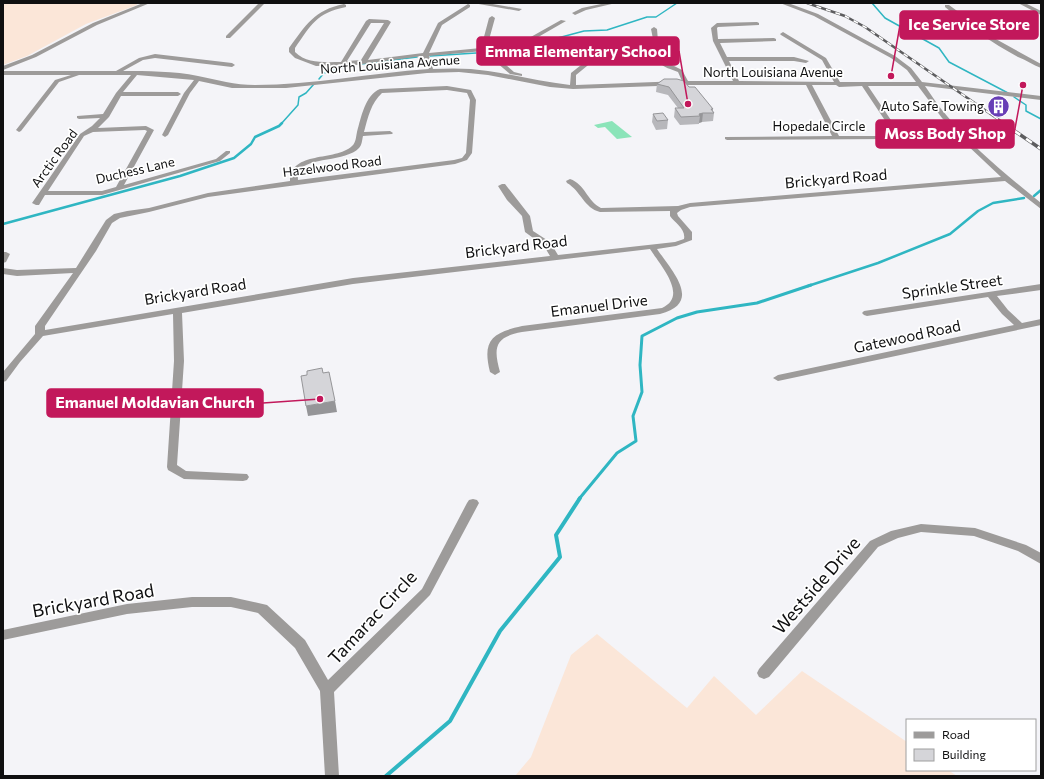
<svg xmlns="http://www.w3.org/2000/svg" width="1044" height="779" viewBox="0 0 1044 779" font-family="Commissioner,sans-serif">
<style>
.industrial{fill:#fbe6d8}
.green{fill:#8be4b9}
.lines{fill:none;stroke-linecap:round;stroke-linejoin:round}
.stream-far3{stroke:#2fb6c2;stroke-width:1.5}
.stream-far2{stroke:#2fb6c2;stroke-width:2.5}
.stream-far1{stroke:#2fb6c2;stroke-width:3}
.stream{stroke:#2fb6c2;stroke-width:4}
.minor{fill:#9d9b9a;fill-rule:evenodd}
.rail-far1-casing{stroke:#5d5d5f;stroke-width:2.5}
.rail-casing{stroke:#5d5d5f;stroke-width:3.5}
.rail-far1{stroke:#fff;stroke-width:1.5;stroke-dasharray:5;stroke-linecap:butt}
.rail{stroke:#fff;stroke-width:2.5;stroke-dasharray:7;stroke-linecap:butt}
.wall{fill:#b7b7bb}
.shaded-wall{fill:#959598}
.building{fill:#d5d5d9;stroke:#959598}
.labels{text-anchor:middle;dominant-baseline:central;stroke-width:3.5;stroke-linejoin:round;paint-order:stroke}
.far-street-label{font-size:13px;fill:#0f0f10;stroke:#fff}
.far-poi-label{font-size:13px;fill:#0f0f10;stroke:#fff;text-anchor:end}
.street-label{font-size:15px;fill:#0f0f10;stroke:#fff}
.near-street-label{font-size:18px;fill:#0f0f10;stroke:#fff}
.leader{fill:none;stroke:#c2185b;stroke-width:1.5}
.callout-dot{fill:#c2185b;stroke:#fff;stroke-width:1.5}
.callout{fill:#c2185b;stroke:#c2185b;stroke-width:1.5}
.callout-label{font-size:16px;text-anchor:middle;font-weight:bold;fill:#fff}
</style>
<rect width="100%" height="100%" fill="#f4f4f8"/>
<g class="industrial">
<polygon points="3,3 136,3 137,5 86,24 27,56 3,65"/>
<polygon points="597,634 687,708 714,676 756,715 802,671 907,742 907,770 948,770 957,776 515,776 531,757 571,655"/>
</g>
<polygon class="green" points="612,121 632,137 617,139 605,127 598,128 594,125"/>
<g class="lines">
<g class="stream-far3">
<polyline points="872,3 885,18 939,48 949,62 1008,93"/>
<polyline points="488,51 554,39 584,31 607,30 647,17 656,17 677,3"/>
<polyline points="430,56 476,53"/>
<polyline points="361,64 417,57"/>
<polyline points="319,79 324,73 349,66"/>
<polyline points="1014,97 1026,105 1026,111 1041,119"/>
<polyline points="281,124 298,105 299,97 306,93 314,84"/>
</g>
<g class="stream-far2">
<polyline points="1034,196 1041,190"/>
<polyline points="3,224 180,176 234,158 251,144 255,137 279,126 282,123"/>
<polyline points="808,286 878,263 950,234 978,211 993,203 1024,198"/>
</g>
<polyline class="stream-far1" points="579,499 617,453 636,441 633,416 642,392 640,365 642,336 677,318 697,312 757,303 811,285"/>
<polyline class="stream" points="386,776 450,721 500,631 560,557 556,535 580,498"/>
<g class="minor">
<polygon points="143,3 150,3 97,25 36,57 3,70 3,66 32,55 93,23"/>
<polygon points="259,3 265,3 230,38 226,38 226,36"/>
<polygon points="473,3 487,3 522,9 519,11"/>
<polygon points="606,3 616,3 586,10 575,15 572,13 582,8"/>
<path d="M780 3H788L818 14 895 56 911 68 922 82 1041 96V100L925 86C932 96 939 107 947 116 974 149 1008 176 1041 203V209L1005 181 690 207 681 210 677 213 678 216 692 232V240L676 246 657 249C671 270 704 303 660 314L522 332C495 337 493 347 500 372L495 375 490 372C482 340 492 333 522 326L662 308C689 296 660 265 650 249L353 284 182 313 184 361 177 465 186 471 247 474 249 477 247 480 243 481 184 479 168 470 167 467 174 361 173 314 43 336 20 362 6 381 3 382V372L35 334V326L73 273 17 276 3 274V268L17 270 76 268 106 220 114 214 127 211 149 208 208 193 290 181C291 150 335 162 352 146 356 143 356 136 357 132 361 118 365 95 380 89L447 86 471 90 476 100 472 153 467 160 455 164 208 197 149 212 120 218 112 223 96 251 45 326V330L353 278 550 256 544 246 525 232 522 216 507 200 498 186 502 184H505L530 216 533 231 550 242 558 255 675 242 684 239C686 229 675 223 670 216V211L600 212C584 208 581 191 567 183L566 181 570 179C585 184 587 201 601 208L678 206 690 203 1001 177 966 144 942 118 918 86H868L901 135 892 139 727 140 725 139V137L832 136 806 85H686L573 89 550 87 488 75 459 72 427 73 286 88H232L199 81 190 93 168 135 165 137 162 135 184 93 194 80 137 75 123 92H178L181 94 178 96H121L109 117 98 128 146 126 154 130 124 185 216 159 226 151H230V153L220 161 102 195H45L39 205H36L32 203 80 134 92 126 100 118 79 119 77 118V116L103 114 116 93 131 75H79L59 82 21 131 19 132 16 130 55 80 71 75H3V71H116L139 58 155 54 232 63 235 65 232 67 155 58 143 60 123 71C147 71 174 71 198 76 217 80 235 85 255 85 313 85 371 73 429 69L423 56 356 65 316 66 295 58 289 52V48C306 25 314 10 344 4L346 5V7C316 13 311 25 295 48V52C307 64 325 62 341 62L366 21 369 19 388 20 391 22 368 60 423 53 438 23 468 4 470 5V7L442 25 429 53 481 48 489 18 492 16 495 18 487 47 529 38 561 20 566 21 533 40 489 50 514 72 522 74V76L510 74 483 51 429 56 433 69C452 68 470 68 488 71 516 75 542 82 570 85L571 73 605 46 653 39 651 29 654 27 657 29 658 41 609 48 576 75V85L682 81 678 72C671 69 664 68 659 62L662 60 682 70 688 81H733L713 41 711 28 717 23 757 22 759 23V25L718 27 717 28 718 39 774 38 776 39V41L720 43 727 57H794L809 61 806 63 794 61H729L739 81 834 82 822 60 781 35 780 34 783 32 826 58 840 82H916L907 70 891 58 814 16ZM371 23H384L361 60 347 61ZM812 85H836L839 87 862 86 894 134 889 136H839ZM447 90 467 93 470 100 466 153 462 158 454 160 298 180C298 177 297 174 299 171 307 157 346 162 359 148 362 145 362 140 363 136L392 134 393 133 390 131 364 132C368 117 371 103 382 93ZM145 130 147 131 116 187 102 191H48L84 136 93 132Z"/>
<polygon points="1018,3 1025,3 1041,11 1041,15"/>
<path d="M945 5H949L994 38 1041 64V68C1033 65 1026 60 1018 57 992 43 968 26 945 7Z"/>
<polygon points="3,252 6,252 10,254 6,262 3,263"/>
<polygon points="1041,284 1041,290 997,296 1008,310 1022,323 1041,319 1041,325 778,381 773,378 778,375 1014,325 1002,314 988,297 867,316 864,315 862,313 864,311"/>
<polygon points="473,499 477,500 479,503 430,595 334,692 339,776 325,776 320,691 295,648 258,613 231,607 192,607 127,614 3,640 3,630 127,604 192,597 231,597 267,605 305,640 328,680 422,589 467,503 469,500"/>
<polygon points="921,524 975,528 1026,545 1041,553 1041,564 1018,551 974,536 921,532 898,538 878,547 769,677 764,679 759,677 757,673 759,669 870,541 891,531"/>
</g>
<defs>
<polyline id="rail-far1" points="807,3 845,16 865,27 1005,124"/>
<polyline id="rail" points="1003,123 1041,149"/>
</defs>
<use href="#rail-far1" class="rail-far1-casing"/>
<use href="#rail" class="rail-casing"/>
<use href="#rail-far1" class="rail-far1"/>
<use href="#rail" class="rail"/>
</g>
<g class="wall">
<polygon points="657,84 689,87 713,109 713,111 714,113 713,121 702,122 699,123 699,124 680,125 674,117 675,108 678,108 668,95 656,92"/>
<polygon points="653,114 668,120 667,129 656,130 652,122"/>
</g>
<g class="shaded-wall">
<polygon points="703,113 702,122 699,123 700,116 699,114"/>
<polygon points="335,401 337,412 308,416 306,406"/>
</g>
<g class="building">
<polygon points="664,79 677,79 684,81 689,87 695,87 713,109 711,109 714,113 703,113 699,114 700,116 681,117 675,108 684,108 669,87 657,84"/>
<polygon points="663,113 668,120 657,121 653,114"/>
<polygon points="322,368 323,373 329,372 335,401 306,406 301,376 307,375 307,371"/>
</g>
<defs>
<symbol id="building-disc" viewBox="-11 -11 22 22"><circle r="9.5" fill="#683eb6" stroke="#fff"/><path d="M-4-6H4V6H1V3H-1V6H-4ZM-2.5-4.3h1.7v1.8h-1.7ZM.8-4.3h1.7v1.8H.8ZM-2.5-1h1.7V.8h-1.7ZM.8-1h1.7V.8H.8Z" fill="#fff"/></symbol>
</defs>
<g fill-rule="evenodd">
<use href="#building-disc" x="986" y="94" width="25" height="25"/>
</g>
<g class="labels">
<g class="far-street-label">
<text transform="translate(390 64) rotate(-4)">North Louisiana Avenue</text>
<text x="773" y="72">North Louisiana Avenue</text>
<text x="819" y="126">Hopedale Circle</text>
<text transform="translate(54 158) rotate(-54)">Arctic Road</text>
<text transform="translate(332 166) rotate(-7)">Hazelwood Road</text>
<text transform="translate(135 170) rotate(-13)">Duchess Lane</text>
</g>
<g class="far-poi-label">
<text x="984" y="106">Auto Safe Towing</text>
</g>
<g class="street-label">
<text transform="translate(836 178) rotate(-5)">Brickyard Road</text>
<text transform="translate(516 246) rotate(-7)">Brickyard Road</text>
<text transform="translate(952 286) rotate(-8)">Sprinkle Street</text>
<text transform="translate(195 291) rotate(-9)">Brickyard Road</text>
<text transform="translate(599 305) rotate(-7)">Emanuel Drive</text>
<text transform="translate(907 336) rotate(-12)">Gatewood Road</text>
</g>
<g class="near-street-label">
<text transform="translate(816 585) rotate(-49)">Westside Drive</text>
<text transform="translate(93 600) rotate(-10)">Brickyard Road</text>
<text transform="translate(372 617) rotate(-47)">Tamarac Circle</text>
</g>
</g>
<path class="leader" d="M891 76L900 25M688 104L679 51M1023 85L1014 134M320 399L263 403"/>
<g class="callout-dot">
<circle cx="891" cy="76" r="4"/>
<circle cx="688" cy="104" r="4"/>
<circle cx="1023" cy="85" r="4"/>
<circle cx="320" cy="399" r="4"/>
</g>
<g class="callout">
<rect x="900" y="11" width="138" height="28" rx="4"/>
<rect x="477" y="37" width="202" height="28" rx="4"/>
<rect x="876" y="120" width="138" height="28" rx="4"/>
<rect x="47" y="389" width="216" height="28" rx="4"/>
</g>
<g class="callout-label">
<text x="969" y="30">Ice Service Store</text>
<text x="578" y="57">Emma Elementary School</text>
<text x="945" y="139">Moss Body Shop</text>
<text x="155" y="408">Emanuel Moldavian Church</text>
</g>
<rect width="1044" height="779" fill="none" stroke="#0f0f10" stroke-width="8"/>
<rect x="906" y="719" width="130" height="52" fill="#ffffff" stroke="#9f9f9f"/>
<rect x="914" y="732" width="20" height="6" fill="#9d9b9a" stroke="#9f9f9f"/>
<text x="942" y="739" font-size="12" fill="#0f0f10">Road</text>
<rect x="914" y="749" width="20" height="12" fill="#d5d5d9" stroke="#9f9f9f"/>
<text x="942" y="759" font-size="12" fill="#0f0f10">Building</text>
</svg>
